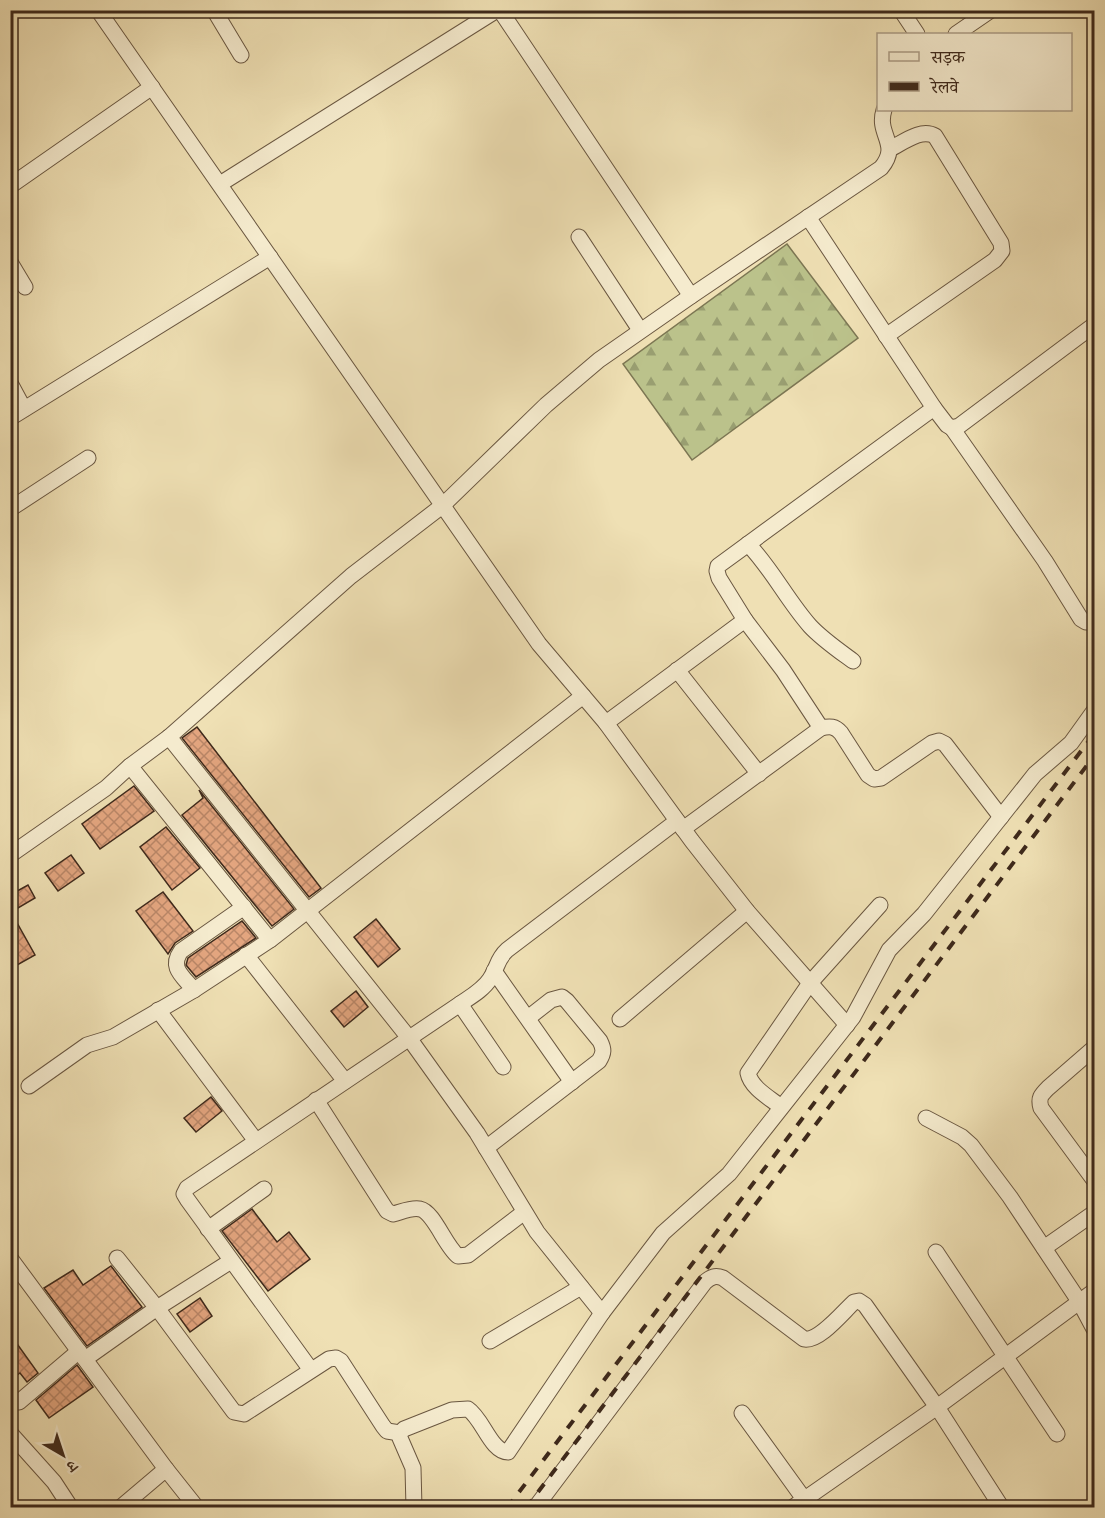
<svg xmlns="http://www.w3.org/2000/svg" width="1105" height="1518" viewBox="0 0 1105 1518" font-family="'IM FELL Great Primer','Noto Serif Devanagari',serif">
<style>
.forest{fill:url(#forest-firs);stroke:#7c7653;stroke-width:1.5}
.building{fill:url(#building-cross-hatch);stroke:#3e291b;stroke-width:1.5}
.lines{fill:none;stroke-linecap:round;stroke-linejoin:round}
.minor-casing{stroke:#6a5741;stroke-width:17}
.minor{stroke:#f5ebce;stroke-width:15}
.rail{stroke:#3e291b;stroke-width:4;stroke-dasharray:10 10;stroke-linecap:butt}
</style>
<defs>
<pattern id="forest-firs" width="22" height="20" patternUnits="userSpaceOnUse" patternTransform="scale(1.5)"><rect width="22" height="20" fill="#bbc28b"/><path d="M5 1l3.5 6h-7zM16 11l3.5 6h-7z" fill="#999e71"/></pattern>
<pattern id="building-cross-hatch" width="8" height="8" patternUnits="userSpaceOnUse" patternTransform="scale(1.5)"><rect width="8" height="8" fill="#e3a57f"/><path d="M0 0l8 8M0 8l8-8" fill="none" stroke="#b98667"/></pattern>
</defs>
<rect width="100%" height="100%" fill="#efe0b4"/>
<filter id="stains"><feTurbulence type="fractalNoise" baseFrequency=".00333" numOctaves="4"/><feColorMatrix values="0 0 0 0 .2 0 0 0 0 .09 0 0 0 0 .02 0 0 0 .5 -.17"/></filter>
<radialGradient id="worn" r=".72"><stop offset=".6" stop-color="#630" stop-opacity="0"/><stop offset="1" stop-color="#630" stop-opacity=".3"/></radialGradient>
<polygon class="forest" points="787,244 858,338 692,460 623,364"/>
<g class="building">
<polygon points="197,727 321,888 309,897 182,738"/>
<polygon points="134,786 154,811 100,849 82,824"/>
<polygon points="199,790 294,909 272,926 182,815 203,798"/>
<polygon points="166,827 200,868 172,890 140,847"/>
<polygon points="71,855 84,873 58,891 45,873"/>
<polygon points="28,885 35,898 11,912 35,955 10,969 10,895"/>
<polygon points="163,892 193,931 175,943 168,954 136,911"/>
<polygon points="376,919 400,949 378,967 354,937"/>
<polygon points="242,921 256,938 196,977 186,965 188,958"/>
<polygon points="356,991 368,1007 344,1027 331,1011"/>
<polygon points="211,1097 222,1111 196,1132 184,1118"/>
<polygon points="252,1209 277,1242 289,1232 310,1259 268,1291 222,1231"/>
<polygon points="111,1266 142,1307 87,1346 44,1288 73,1270 83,1285"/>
<polygon points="200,1298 212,1316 190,1332 177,1314"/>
<polygon points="10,1334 38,1373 27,1382 20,1373 10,1380"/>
<polygon points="77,1365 93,1387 49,1418 36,1400"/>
</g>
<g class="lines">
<defs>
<g id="minor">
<polyline points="98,10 539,644 606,723 692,841 747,911 847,1025"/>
<polyline points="214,10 241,55"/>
<polyline points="500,10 691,296"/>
<polyline points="901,10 917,34"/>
<polyline points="956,34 991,10"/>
<polyline points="220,184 497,10"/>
<polyline points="10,186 152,87"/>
<polyline points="808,217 934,408 947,425 952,428 959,426 1094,325"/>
<polyline points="579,237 640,330"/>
<polyline points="10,262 25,287"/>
<path d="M886 336 995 260 1002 251 1001 243 935 136C921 128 904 142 890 149"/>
<polyline points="10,383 24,409"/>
<polyline points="10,418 270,257"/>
<polyline points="952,428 1045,561 1081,619 1086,622 1094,620"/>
<polyline points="10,509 88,458"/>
<path d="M748 544C772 569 787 600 810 626 822 639 838 650 853 661"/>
<polyline points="745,620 783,670 821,728"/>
<polyline points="677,670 759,774"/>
<polyline points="606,723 745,620 719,578 717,571 718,566 934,408"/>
<polyline points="169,737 409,1038 477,1133 537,1232 602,1313"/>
<polyline points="130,766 270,940"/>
<path d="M683 829 821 728C830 726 835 726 841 733L868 775 874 779 881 778 932 743 939 741 945 744 1001 817"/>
<path d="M10 855 106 788 130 766 169 737 351 576 442 506 546 405 599 360 691 296 881 168C901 144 876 135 884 110"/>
<polyline points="246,955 345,1081"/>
<polyline points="494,971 572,1082"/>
<path d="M194 990C183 976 169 968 181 951L244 907"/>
<polyline points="460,1004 503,1067"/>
<polyline points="158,1010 256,1141"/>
<polyline points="620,1019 747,911"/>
<path d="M1094 1048 1048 1088C1041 1095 1038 1098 1041 1108L1094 1180"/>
<polyline points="29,1086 87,1045 113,1037 194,990 270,940 583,696"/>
<path d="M316 1100 387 1211 393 1214C401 1212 412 1207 420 1209 434 1212 445 1246 458 1256L468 1255 523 1213"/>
<path d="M781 1107C770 1098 751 1088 748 1073L810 983 880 905"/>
<polyline points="926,1118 962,1137 971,1145 1010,1197 1079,1301 1094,1329"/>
<path d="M486 1148 599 1061C604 1053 604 1049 600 1041L567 1001 562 997 551 1000 528 1018"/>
<polyline points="208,1229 264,1189"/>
<polyline points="1044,1248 1094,1213"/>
<polyline points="936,1252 1057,1434"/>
<polyline points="10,1258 166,1469"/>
<polyline points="117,1258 157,1308 234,1412 244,1414 329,1359 336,1358 341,1361 383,1426 387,1431 400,1433"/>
<polyline points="490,1341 581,1287"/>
<polyline points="85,1359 157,1308 231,1261"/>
<path d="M311 1370 187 1199 184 1194 187 1188 460 1004C470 997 483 990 490 979 498 968 496 960 507 950L677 821"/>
<polyline points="19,1402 79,1351"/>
<polyline points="742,1413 804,1499"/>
<polyline points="10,1433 54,1482 71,1508"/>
<polyline points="120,1508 166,1469 197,1508"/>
<path d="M414 1508 413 1468 400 1438V1433L404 1429 452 1410 468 1409C483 1419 491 1452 508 1452L602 1313 663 1233 729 1174 853 1017 889 950 924 914 1035 774 1071 743 1094 711"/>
<path d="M535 1508 705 1282C711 1277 715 1275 723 1278L804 1339C819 1342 843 1312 854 1302L859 1301 865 1305 937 1407 1002 1508"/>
<polyline points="792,1508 937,1407 1094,1291"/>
</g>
</defs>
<use href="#minor" class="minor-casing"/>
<use href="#minor" class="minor"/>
<g class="rail">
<polyline points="507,1508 1094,734"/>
<polyline points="526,1508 1094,756"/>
</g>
</g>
<rect width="1105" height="1518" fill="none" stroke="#efe0b4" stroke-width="36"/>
<rect x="12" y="12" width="1081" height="1494" fill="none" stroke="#3e291b" stroke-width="3"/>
<rect x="18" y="18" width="1069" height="1482" fill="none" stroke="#3e291b" stroke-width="1.5"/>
<rect x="877" y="33" width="195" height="78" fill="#f5ebce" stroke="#ac9d86" stroke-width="1.5"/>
<rect x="889" y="52" width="30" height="9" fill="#f5ebce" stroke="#ac9d86" stroke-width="1.5"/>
<text x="931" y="63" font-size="18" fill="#3e291b">सड़क</text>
<rect x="889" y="82" width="30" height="9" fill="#3e291b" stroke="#ac9d86" stroke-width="1.5"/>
<text x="931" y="93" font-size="18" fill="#3e291b">रेलवे</text>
<g transform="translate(63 1455) rotate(141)" stroke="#f5ebce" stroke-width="4.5" paint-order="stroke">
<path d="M0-4.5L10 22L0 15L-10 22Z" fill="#3e291b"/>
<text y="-9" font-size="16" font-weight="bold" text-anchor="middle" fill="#3e291b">उ</text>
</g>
<rect width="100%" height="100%" filter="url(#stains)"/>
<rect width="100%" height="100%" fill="url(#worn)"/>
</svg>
